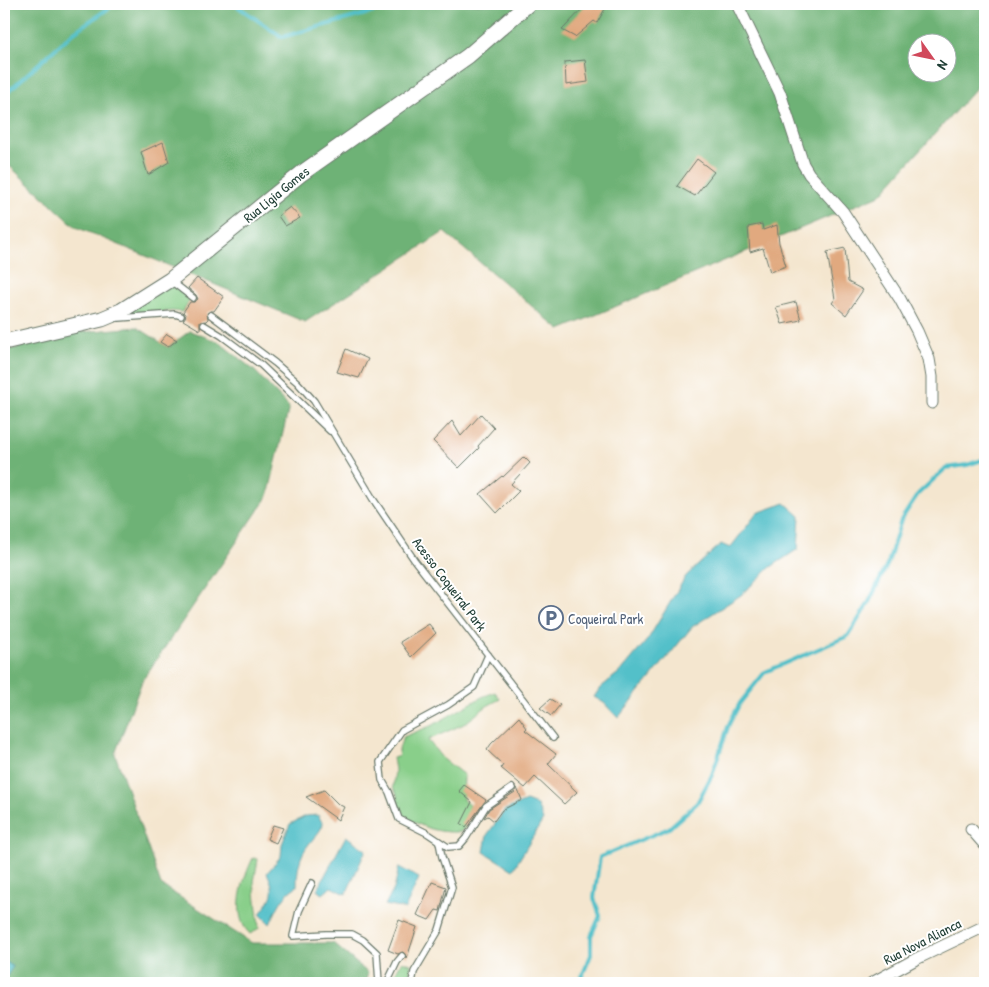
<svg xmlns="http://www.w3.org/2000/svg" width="989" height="987" viewBox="0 0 989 987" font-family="'Patrick Hand',sans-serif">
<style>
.green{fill:#89cf8a;stroke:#54865f}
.forest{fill:#6eb276;stroke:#467855;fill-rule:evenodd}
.water{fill:#52c0c9;stroke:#387e7e}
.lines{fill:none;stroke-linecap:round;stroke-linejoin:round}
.stream{stroke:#52c0c9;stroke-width:4}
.building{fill:#e1a97f}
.lane-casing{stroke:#6a786a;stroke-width:8}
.street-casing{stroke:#6a786a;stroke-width:13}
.secondary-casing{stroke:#6a786a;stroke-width:17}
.lane{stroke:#fff;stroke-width:5.5}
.street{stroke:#fff;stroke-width:11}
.secondary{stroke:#fff;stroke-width:15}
.labels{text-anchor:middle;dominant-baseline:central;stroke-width:4;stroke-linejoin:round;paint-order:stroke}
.street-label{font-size:14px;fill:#1f3d34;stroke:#fff}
.service-label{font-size:14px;fill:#4e5e75;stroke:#fff;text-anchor:start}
</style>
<rect width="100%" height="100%" fill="#fff"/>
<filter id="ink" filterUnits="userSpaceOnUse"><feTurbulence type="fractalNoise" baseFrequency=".02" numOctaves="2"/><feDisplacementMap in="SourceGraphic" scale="10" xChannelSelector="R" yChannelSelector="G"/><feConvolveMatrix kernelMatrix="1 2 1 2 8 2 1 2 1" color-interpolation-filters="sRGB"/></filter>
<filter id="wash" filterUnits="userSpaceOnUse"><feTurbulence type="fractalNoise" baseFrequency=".0096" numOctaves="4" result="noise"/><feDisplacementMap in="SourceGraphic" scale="20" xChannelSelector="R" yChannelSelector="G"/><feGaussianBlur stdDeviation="1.12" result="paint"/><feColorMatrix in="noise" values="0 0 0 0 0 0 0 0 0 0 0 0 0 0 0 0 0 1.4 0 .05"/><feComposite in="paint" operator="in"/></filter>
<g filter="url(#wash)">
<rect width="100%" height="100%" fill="#f4e6cf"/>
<g class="green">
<polygon points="170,280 190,300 182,312 172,311 102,319"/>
<path d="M495 692 500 699 487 706 464 724 428 740 442 758 464 775 463 800 470 806 469 823 461 832C434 833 423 827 399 814L397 795 393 787 395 770 393 758 399 756 398 752 403 737 433 725 482 697Z"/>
<path d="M253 858 258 859 254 882 259 928 250 934C230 915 243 879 253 858Z"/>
<polygon points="402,961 411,964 409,983 390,983"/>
</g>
<g class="forest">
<path d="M4 4H985V78L880 195 560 330 444 232 305 322 76 227 4 161ZM916 42H946V72H916Z"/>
<polygon points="137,327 168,347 190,331 219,342 255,371 289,407 268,496 142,681 115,754 161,885 252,943 333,943 368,973 365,983 4,983 4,351 72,333"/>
</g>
<g class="water">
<polygon points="785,503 800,516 798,549 771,567 741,595 692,627 618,718 604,703 594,697 600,688 622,670 648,639 686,576 721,544 730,548 757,513"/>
<polygon points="526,801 537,805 543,820 513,870 484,852 487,835 505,810"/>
<path d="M318 815 323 824C320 833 314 837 309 844 299 856 297 871 297 886 282 895 277 909 270 924L260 914C272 897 277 893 267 873L281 856 282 844 290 824 306 816Z"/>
<polygon points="346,836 366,850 346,894 331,887 323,894 317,890"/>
<polygon points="399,867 419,878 405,909 385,905 394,889"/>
<polygon points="4,960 13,967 4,980"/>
</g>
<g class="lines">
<g class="stream">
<polyline points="234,4 282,37 373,12 378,4"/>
<polyline points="4,95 74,32 115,4"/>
<polyline points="579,983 591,955 591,936 600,916 594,898 600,857 669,828 697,803 712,775 729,724 740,703 765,672 848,636 868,604 888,563 901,520 918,494 946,468 967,465 985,459"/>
</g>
</g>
<g id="blocks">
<g class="building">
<polygon points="587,4 600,4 605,9 597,23 594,21 575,37 562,30"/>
<polygon points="585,60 588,82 566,85 565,62"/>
<polygon points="163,142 169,162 148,175 141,152"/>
<polygon points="697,159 714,172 695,196 677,186"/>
<polygon points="290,207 300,218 285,226 278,216"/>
<polygon points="762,224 763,230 777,225 779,243 786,266 770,272 763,248 750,252 748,227"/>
<polygon points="845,248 848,282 863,290 846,315 832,303 835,299 827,252"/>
<polygon points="197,278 224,297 214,311 210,311 207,313 208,319 206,321 200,322 200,330 183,320 186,316 183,312 190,302 194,302 198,299 196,295 188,288"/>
<polygon points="796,302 801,320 782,324 776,307"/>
<polygon points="167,334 177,340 168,347 160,342"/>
<polygon points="346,349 368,359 359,378 337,372"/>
<polygon points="481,414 494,428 478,446 479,448 459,468 433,441 452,421 461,436"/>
<polygon points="524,457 530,463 511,484 519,491 497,513 480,494 502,476 503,477"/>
<polygon points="429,624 436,633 411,657 400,642"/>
<polygon points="550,699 560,705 551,716 540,708"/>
<polygon points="519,717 527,728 525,730 556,754 548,764 577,792 564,804 535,777 525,788 501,768 503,765 487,750 491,744"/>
<polygon points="464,785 486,800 466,827 461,824 472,802 459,791"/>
<polygon points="517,788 522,800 502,810 494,821 488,816 484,818 489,809 515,792"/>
<polygon points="324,790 338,804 344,807 338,820 306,797"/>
<polygon points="273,825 283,828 276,843 267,839"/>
<polygon points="432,882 446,887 440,911 436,910 429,920 417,915"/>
<polygon points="399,920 417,927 407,958 403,952 398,954 388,950"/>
</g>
</g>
</g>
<g filter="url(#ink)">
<use href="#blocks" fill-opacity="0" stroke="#6a786a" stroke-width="1"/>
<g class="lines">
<defs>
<g id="lane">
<polyline points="171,281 193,298"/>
<polyline points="211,315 275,363 297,382 314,401 373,499 415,561 553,738"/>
<polyline points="119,318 175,314 181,316"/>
<polyline points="204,325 222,336 261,365 330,431"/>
<polyline points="488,655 474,687 448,705 402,730 380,762 382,780 389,792 399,819 427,833 448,847 459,846 466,838 486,806 512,788"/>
<polyline points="312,883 299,911 293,936 326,934 352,934 363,940 377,953 379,983"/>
<polyline points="387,983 397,962 402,956"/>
<polyline points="412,983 414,972 439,930 452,887 442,857 439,842"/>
</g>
<g id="street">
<polyline points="737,4 780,93 803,164 809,174 843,212 900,299 917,331 929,359 932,377 932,403"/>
<polyline points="971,829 985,845"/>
<polyline points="872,983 916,959 985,926"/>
</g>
<polyline id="secondary" points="4,342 102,319 121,311 170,280 302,173 468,56 528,4"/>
</defs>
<use href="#lane" class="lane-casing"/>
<use href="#street" class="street-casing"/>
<use href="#secondary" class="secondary-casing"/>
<use href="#lane" class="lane"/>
<use href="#street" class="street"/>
<use href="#secondary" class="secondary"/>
</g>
</g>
<defs>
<symbol id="parking-ring" viewBox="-11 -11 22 22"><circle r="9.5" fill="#fff" stroke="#5c6f8a" stroke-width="1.5"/><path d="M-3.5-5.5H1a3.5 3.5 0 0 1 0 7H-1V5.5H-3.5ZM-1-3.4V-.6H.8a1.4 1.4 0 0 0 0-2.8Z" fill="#5c6f8a"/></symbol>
</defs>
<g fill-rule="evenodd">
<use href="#parking-ring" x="537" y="604" width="28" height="28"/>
</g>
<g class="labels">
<g class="street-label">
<text transform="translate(276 194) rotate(-39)">Rua Ligia Gomes</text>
<text transform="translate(450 584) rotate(53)">Acesso Coqueiral Park</text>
<text transform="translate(922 941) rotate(-27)">Rua Nova Alianca</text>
</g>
<g class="service-label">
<text x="568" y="618">Coqueiral Park</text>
</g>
</g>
<rect width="989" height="987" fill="none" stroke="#fff" stroke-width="20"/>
<g transform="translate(932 58) rotate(123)"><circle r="24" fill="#ffffff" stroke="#a5b1ae"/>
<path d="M0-4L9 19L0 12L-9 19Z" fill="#d1495b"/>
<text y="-8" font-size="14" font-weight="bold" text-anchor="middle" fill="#1f3d34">N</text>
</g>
</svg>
